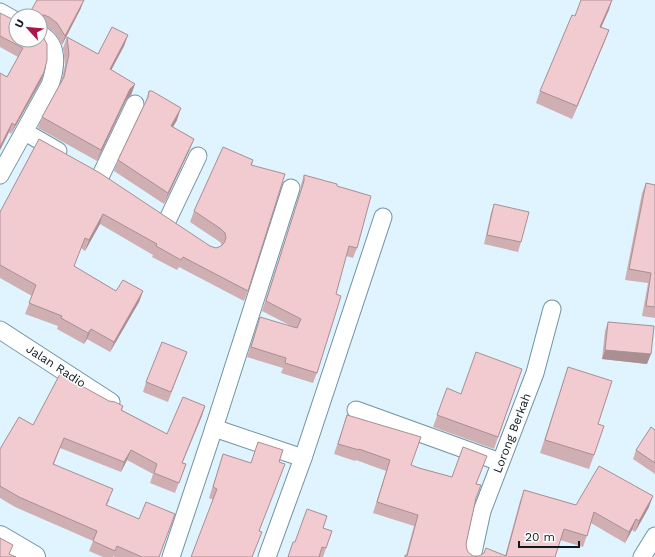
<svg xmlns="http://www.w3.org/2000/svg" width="655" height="557" viewBox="0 0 655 557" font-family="'Work Sans',sans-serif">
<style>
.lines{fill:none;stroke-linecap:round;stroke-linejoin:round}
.street-casing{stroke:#7193a3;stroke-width:19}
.secondary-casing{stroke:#7193a3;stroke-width:24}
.street{stroke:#fff;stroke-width:17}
.secondary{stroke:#fff;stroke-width:22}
.wall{fill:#d0afb3}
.shaded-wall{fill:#a98e92}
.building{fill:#f2cbd0;stroke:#a98e92}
.labels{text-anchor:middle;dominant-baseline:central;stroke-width:3;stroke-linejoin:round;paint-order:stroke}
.street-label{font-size:12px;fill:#0d1b21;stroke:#fdfdfd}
</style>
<rect width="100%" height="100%" fill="#dff4ff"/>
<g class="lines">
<defs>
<g id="street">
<polyline points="0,12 16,21"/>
<polyline points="25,132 58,151"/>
<path d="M0 175 50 85C56 67 60 45 40 34"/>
<polyline points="101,175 135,104"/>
<polyline points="168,219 198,156"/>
<polyline points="0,330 111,402"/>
<polyline points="356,410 500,462"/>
<polyline points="214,428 303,458"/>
<polyline points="171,557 214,428 291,188"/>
<polyline points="267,557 303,458 383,217"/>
<polyline points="472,557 482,511 535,373 552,309"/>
<polyline points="642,557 655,536"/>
</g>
<polyline id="secondary" points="0,537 34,557"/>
</defs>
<use href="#street" class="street-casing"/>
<use href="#secondary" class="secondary-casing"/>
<use href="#street" class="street"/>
<use href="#secondary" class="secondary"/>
</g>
<g class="wall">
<polygon points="612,0 601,27 609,30 604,43 572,119 536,103 540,91 575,16"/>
<polygon points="81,8 62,45 54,32 45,26 40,24 40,16"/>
<polygon points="0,13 14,21 44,72 41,81 11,134 9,132 0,150 0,73 7,77 18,57 0,47"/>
<polygon points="128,35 124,46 111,70 135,84 131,95 126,100 97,161 38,128 42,117 61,82 65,65 63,48 67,37 98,54"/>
<polygon points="149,91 177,120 173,127 194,139 189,151 164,204 114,171 118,160 145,104"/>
<polygon points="39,139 210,246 216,248 221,246 221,243 217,240 190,222 194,211 253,160 252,165 248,291 244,301 179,267 177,270 152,257 153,255 100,224 85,251 81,248 74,266 116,291 143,291 139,302 110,352 87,339 84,344 57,329 58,326 25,314 32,296 0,278 0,212"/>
<polygon points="304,175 337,186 357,248 353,258 346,256 336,294 317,373 313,383 281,373 283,368 247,357 260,317 293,327 262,311 301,191 301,185"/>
<polygon points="646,183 655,185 655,318 642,316 648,283 625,280 642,193"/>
<polygon points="494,204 521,242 518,252 484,244 491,213"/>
<polygon points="608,322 647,364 602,359 605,331"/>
<polygon points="187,352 168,402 143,392 146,382"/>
<polygon points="568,367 594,455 589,469 540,453"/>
<polygon points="522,369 494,449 433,427 447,388 461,394"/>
<polygon points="109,401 123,406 122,410 167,434 205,406 182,463 186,464 175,493 150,483 153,474 127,460 121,472 60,448 54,464 110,499 107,505 159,557 115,557 113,556 113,557 103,557 89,551 93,541 15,507 0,498 0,449 33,425"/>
<polygon points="347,415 411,465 419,468 476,484 476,499 466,544 467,550 469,553 473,556 505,556 520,501 524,490 576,505 649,507 635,532 632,530 625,543 591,523 583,547 560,540 555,557 406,555 414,526 373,513 386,471 356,460 355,461 334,454"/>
<polygon points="655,430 655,474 633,459 636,450"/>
<polygon points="223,454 251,463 279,462 252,557 213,500 209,498"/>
<polygon points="323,528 332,531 323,557 288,557 293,542 295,542"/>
</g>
<g class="shaded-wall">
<polygon points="84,0 81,8 62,45 65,36"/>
<polygon points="612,0 609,10 596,39 600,27"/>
<polygon points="44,15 41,24 40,24 40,16"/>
<polygon points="609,30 604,43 572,119 577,106"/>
<polygon points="128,35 124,46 106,80 110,69"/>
<polygon points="44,72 41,81 11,134 15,125"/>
<polygon points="135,84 131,95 126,100 97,161 101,150 130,89"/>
<polygon points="181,108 177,120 167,137 171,126"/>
<polygon points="12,123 9,132 0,150 0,147"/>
<polygon points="194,139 189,151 164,204 168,193"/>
<polygon points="103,214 100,224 85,251 89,240"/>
<polygon points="143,291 139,302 110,352 114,342"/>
<polygon points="91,329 87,339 84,344 88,333"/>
<polygon points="605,350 651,354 647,364 602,359"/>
<polygon points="205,406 202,416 178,473 182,463"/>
<polygon points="131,450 127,460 121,472 124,462"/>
<polygon points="653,496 649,507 635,532 639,521"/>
<polygon points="636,519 632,530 625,543 629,532"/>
</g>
<g class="building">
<polygon points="37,0 84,0 65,36 57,23 49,17 44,15 39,16 28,16"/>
<polygon points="581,0 612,0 600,27 609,30 577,106 540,91 572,15 575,16"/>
<polygon points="0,13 16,21 16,40 40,40 40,35 43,37 47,44 47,60 44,72 15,125 12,123 0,147 0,73 7,77 23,48 0,36"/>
<polygon points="112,27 128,35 110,69 135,84 130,89 101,150 42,117 64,77 69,54 67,37 98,54"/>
<polygon points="149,91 152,91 181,108 171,126 194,139 168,193 118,160 148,97"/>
<polygon points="39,139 100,173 210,246 216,248 221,246 224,243 226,238 225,233 221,229 194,211 223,147 253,160 251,165 285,174 248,291 183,257 181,260 156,246 157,244 103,214 89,240 85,238 74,266 116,291 123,280 143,291 114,342 91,329 88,333 61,318 62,316 29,303 36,285 0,265 0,212"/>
<polygon points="304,175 337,184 337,186 371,196 357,248 349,246 336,294 341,296 317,373 285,363 286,358 251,347 260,317 297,328 301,319 266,301 304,181"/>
<polygon points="646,183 655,185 655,307 646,306 651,273 629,269"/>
<polygon points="494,204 529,212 521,242 487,235"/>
<polygon points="608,322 654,326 651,354 605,350"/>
<polygon points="162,342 187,352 171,392 146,382"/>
<polygon points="476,352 522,369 498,437 437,415 447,388 461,394"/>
<polygon points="568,367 612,381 598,424 604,426 594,455 545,440"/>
<polygon points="60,374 109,401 115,402 123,406 121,410 167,434 183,397 205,406 182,463 186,464 179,483 154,473 157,464 131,450 124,462 64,438 53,464 113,489 106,505 139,519 146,502 175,514 159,557 142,557 117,546 115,551 93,541 97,531 19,497 0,486 0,449 19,417 33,425"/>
<polygon points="347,415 421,437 411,465 419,468 452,477 463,447 487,456 476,484 481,485 476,498 466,544 467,550 469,553 473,556 479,556 484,553 486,548 506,556 524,490 576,505 599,466 653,496 639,521 636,519 629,532 594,512 587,536 564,529 555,557 405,557 405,555 407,556 418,515 377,502 390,460 359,449 359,450 338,444"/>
<polygon points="651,427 655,430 655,463 636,450"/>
<polygon points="258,442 283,450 279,462 285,464 259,531 262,532 252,557 191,557 217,489 213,487 223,454 251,463"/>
<polygon points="307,509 327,516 323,528 332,531 326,548 322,547 319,557 288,557 293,542 295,542"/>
<polygon points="0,538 13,545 9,554 16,557 0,557"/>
</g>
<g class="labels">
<g class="street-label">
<text transform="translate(56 366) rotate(33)">Jalan Radio</text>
<text transform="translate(512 433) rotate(-69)">Lorong Berkah</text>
</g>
</g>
<g transform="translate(28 28) rotate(297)"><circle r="19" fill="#fdfdfd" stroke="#9da3a5"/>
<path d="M0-3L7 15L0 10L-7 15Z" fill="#aa164a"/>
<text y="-6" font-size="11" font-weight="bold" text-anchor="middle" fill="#0d1b21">U</text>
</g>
<path d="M519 541v6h60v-6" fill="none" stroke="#0d1b21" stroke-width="2"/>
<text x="525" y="541" font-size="12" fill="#0d1b21" stroke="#fdfdfd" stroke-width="3" paint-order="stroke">20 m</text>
</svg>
